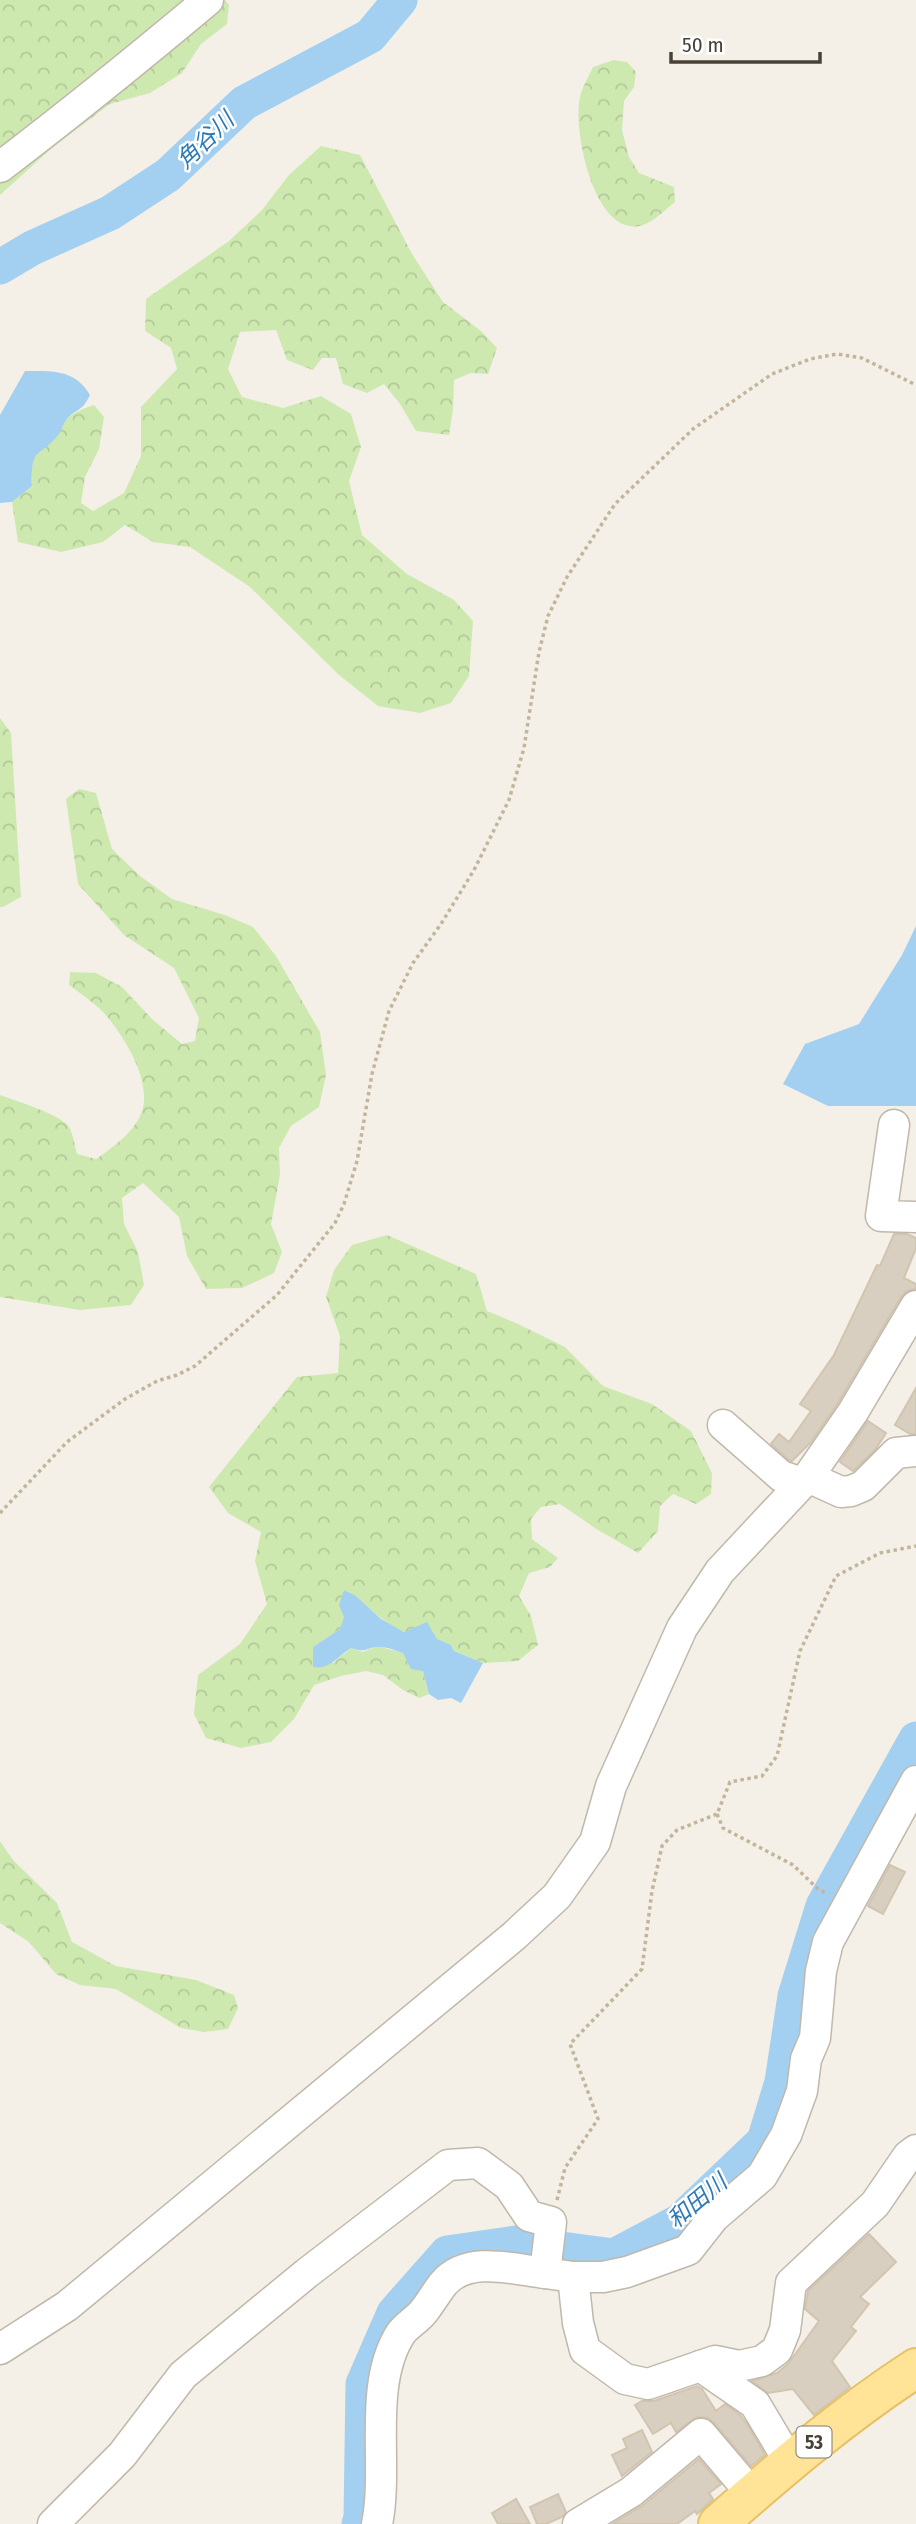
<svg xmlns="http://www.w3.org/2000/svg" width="916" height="2524" viewBox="0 0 916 2524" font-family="'Fira Sans Condensed','Noto Sans JP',sans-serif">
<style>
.forest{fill:url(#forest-crowns)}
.water{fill:#a3d0f1}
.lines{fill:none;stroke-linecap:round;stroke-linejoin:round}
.river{stroke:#a3d0f1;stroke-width:35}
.building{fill:#d9cfc0;stroke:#d1c5b0;stroke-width:2}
.minor-casing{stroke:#c0b8aa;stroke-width:33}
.major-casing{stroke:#e6c164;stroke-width:42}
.path{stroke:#c2b59b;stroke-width:3.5;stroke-dasharray:3.5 3.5;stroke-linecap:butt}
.minor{stroke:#fff;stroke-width:30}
.major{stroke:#ffe396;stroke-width:38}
.labels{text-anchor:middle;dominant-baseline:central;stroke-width:5;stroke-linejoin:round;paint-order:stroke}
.shield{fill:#fff;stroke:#7e7a72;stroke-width:2}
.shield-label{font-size:19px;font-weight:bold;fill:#474136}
.water-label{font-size:23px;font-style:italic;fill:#2d79b5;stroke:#fff}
</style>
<defs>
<pattern id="forest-crowns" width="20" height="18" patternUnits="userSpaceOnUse" patternTransform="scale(1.75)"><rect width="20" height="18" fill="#cee9b0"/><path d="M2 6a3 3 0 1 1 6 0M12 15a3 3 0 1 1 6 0" fill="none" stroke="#b2c998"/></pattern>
</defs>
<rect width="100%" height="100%" fill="#f4f0e8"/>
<g class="forest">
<polygon points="0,0 225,0 229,5 227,24 201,44 182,73 150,93 110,104 52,148 0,195"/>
<path d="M614 60 627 62 636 72 634 87 624 101 622 130 629 157 639 173 674 187 675 202C662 212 647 230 629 226 591 219 573 128 580 97 582 87 589 76 593 67Z"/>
<path d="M321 146 360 155 412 254 443 302 481 331 497 348 488 374 471 373 454 380 453 409 449 435 416 431 400 404 384 384 367 393 343 384 336 358H322L313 370 287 360 276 330 240 332 228 369 242 397 283 408 321 396 351 414 361 447 349 481 362 535 407 574 454 600 473 621 469 676 451 703 420 713 378 706 339 675 250 587 190 547 153 542 125 525 103 542 61 552 18 542 12 502 32 486C31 447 36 460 57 436 61 431 62 425 65 421 72 413 84 408 94 405L104 417 99 449 85 477 81 503 93 511 124 493 141 456V407L177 369 171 348 145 331 146 299 229 241 262 210 289 175Z"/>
<polygon points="0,718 11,733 21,897 3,907 0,907"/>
<path d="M79 789 96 793 112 849 140 876 172 899 225 915 253 927 276 956 320 1032 326 1075 319 1107 291 1126 279 1148 280 1175 271 1224 282 1252 274 1273 242 1288 206 1289 187 1256 179 1217 143 1183 122 1198 124 1224 138 1252 144 1285 131 1305 80 1310 0 1297V1095C16 1101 60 1114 69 1127 73 1134 75 1146 77 1154L96 1159C112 1148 133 1133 141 1114 154 1083 123 1034 103 1012 93 1002 80 993 69 985L70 972 96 973 122 987 153 1020 182 1044 195 1041 199 1018 174 968 124 935 78 884 66 799Z"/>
<path d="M387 1235 476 1274 487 1311 516 1323 565 1347 603 1386 652 1404 691 1431 712 1473 711 1494 696 1504 673 1494 660 1506 658 1531 638 1553 598 1530 560 1504 541 1507 531 1519 532 1539 558 1558 550 1567 529 1573 519 1596 531 1616 538 1645 518 1661 483 1663 454 1651 451 1645C435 1638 418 1637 402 1631 384 1623 371 1610 356 1596L340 1629 313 1647 333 1663 351 1648 363 1652 377 1646 403 1653 423 1671 429 1694 419 1698 403 1690 383 1675 366 1671 341 1676 314 1685 294 1719 271 1742 241 1748 206 1738 194 1714 198 1675 240 1644 267 1604 255 1561 261 1532 228 1513 209 1487 297 1377 338 1373 340 1336 326 1297 334 1270 352 1245Z"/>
<polygon points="0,1841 13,1860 57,1903 72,1942 116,1966 196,1980 234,1995 238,2008 228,2029 204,2032 181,2028 116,1989 80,1985 56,1974 29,1942 0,1923"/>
</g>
<g class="water">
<path d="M25 371C52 371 75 369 90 395 81 413 78 407 67 419 63 423 62 430 59 434 39 460 31 444 32 486L12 502 0 503V415Z"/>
<polygon points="916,926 916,1106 828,1106 783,1084 805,1044 859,1024 902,955"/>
<path d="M344 1590 356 1596 381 1619 404 1632 427 1622 437 1639 451 1645 454 1651 483 1663 461 1703 451 1698 438 1700 429 1694 423 1671 411 1669 403 1653C396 1651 388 1647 380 1647 366 1646 369 1654 351 1648 338 1656 330 1670 313 1667V1647L340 1629 344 1617 339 1605Z"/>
</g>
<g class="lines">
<g class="river">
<polyline points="0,267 32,248 110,213 168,175 244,103 370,36 400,0"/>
<polyline points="359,2524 361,2517 363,2384 394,2313 447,2253 516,2243 614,2256 680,2221 764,2141 782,2082 795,1996 823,1906 916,1739"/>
</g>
</g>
<g class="building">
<polygon points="894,1234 907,1234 916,1238 916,1248 904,1278 916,1284 916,1289 907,1291 901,1297 838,1403 810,1443 792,1461 790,1461 771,1444 779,1434 789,1442 811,1411 800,1404 834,1355 877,1265 880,1266"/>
<polygon points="916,1388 916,1434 910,1434 895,1425"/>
<polygon points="868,1421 886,1433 875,1450 853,1471 840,1462"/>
<polygon points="890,1865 905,1872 883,1914 868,1906"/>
<polygon points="869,2234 896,2262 860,2297 869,2304 851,2327 856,2331 832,2361 850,2387 814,2415 793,2389 768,2393 752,2381 777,2373 788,2364 819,2321 805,2309 808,2291"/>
<polygon points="697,2386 702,2389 716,2411 725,2404 740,2415 747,2424 765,2455 751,2466 714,2423 708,2418 697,2417 676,2432 671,2423 653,2434 635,2405 642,2401 654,2401"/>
<polygon points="642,2430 652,2452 622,2476 612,2455 627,2448 623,2439"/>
<polygon points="699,2459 721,2484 709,2493 713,2499 697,2514 695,2511 677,2524 612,2524 642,2506"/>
<polygon points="558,2494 566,2512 562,2517 546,2524 537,2524 530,2507"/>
<polygon points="516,2499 530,2524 498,2524 492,2513"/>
</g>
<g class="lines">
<defs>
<g id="minor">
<path d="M0 167C71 113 140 57 208 0"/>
<polyline points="894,1125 881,1216 916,1217"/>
<polyline points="723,1425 781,1476 802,1483"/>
<polyline points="808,1477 841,1492 851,1491 863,1486 896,1453 916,1451"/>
<polyline points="573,2277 603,2277 627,2272 688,2250 714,2217 762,2176 786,2135 802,2091 806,2059 815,2038 821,1971 828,1942 916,1781"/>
<polyline points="0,2349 67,2306 514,1936 557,1896 595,1842 611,1786 682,1628 720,1571 808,1477 853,1412 916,1306"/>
<polyline points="700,2366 755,2404 789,2461"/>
<polyline points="53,2524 122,2455 183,2375 307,2273 448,2165 478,2163 509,2186 529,2216 551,2222 545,2273 573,2277 578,2323 585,2350 625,2379 648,2384 715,2361 739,2366 762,2361 777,2350 785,2330 791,2283 875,2204 908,2156 916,2150"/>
<path d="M377 2524C389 2465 367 2385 401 2333 407 2325 418 2319 424 2311 431 2302 436 2293 443 2284 467 2255 513 2269 545 2273"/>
<polyline points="578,2524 631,2492 701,2434 752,2494"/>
</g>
<path id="major" d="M718 2524C782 2468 845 2414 916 2368"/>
</defs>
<use href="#minor" class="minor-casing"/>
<use href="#major" class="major-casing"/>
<g class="path">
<polyline points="0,1513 67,1442 125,1399 157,1381 177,1375 195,1366 277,1295 335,1223 344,1204 357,1161 372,1074 389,1011 413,963 441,924 474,870 509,800 524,748 539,652 548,616 567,577 615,504 693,429 772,374 810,359 837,354 862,358 916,385"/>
<polyline points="717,1814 723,1828 793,1865 817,1888 827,1894"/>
<polyline points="557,2200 565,2168 598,2119 570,2044 642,1969 652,1891 662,1846 677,1830 717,1814 730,1782 762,1776 777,1756 800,1651 836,1576 880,1553 916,1546"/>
</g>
<use href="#minor" class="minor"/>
<use href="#major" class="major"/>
</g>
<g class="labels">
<rect class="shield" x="796.5" y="2426.5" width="35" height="31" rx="5"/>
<g class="shield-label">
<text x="814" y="2442">53</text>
</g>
<g class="water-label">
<text transform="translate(205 140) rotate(-44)">角谷川</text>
<text transform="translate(697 2201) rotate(-40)">和田川</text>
</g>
</g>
<path d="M671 52v10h149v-10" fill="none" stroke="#474136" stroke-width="3.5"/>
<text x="682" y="52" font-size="21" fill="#474136" stroke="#ffffff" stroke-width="5" paint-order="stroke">50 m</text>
</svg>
